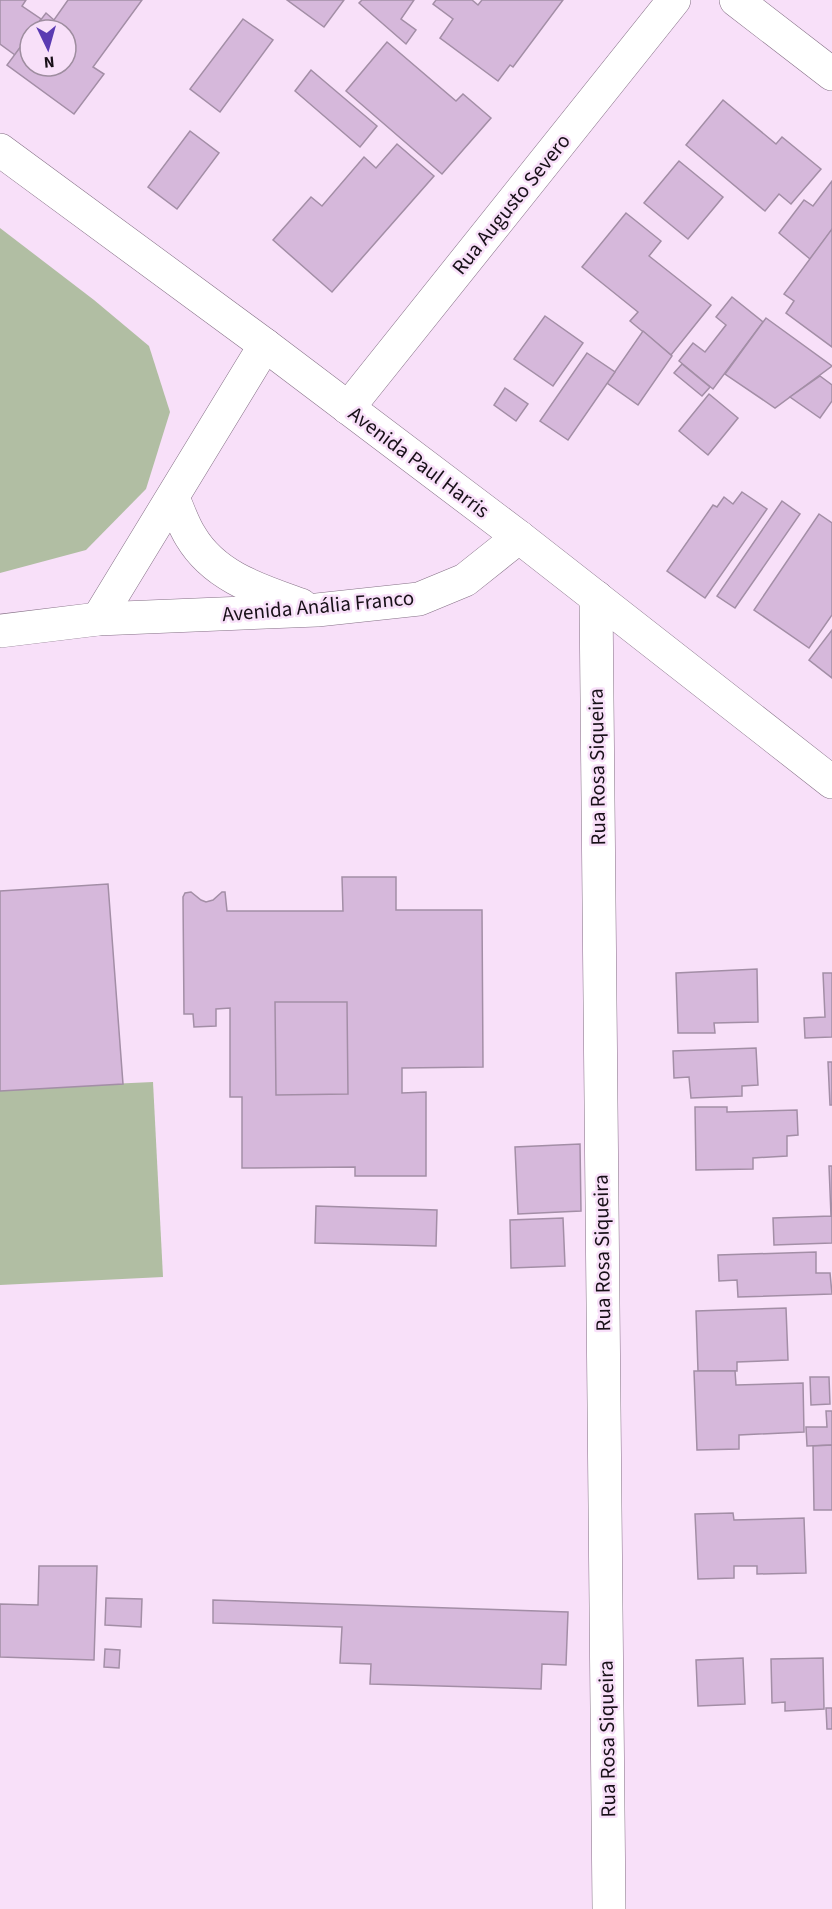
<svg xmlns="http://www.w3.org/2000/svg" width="832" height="1909" viewBox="0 0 832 1909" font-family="'Source Sans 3',sans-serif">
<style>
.green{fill:#b1bea3}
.building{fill:#d6b8db;stroke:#a38ea6;stroke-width:1.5}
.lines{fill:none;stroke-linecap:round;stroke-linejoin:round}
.minor-casing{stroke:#857086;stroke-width:34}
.minor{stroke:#fff;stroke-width:33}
.labels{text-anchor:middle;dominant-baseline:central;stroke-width:5;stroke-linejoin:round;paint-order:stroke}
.street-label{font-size:21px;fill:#181018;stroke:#f8e0f9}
</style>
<rect width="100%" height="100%" fill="#f8e0f9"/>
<g class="green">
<polygon points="0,228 94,300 149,346 170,412 146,489 86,550 0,573"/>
<polygon points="153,1082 163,1277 0,1285 0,1089"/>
</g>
<g class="building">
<polygon points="0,0 26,0 22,6 41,19 33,30 30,30 30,34 15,55 0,44"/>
<polygon points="68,0 142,0 93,67 104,74 74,114 7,65 30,34 30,66 66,66 66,30 33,30 46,13 54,20"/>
<polygon points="287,0 344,0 324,27"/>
<polygon points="362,0 414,0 401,19 416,30 406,44 359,3"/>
<polygon points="436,0 472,0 478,5 482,0 563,0 513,67 510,65 498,81 440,38 453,19 433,4"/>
<polygon points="243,19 273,40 220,112 190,89"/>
<polygon points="387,42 456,101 463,94 491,118 442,174 346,91"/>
<polygon points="311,70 377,126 360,147 295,91"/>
<polygon points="723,100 776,144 782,137 821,169 791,204 779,194 765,211 686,145"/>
<polygon points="190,131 219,153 177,209 148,187"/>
<polygon points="397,144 434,176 332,292 273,240 311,197 322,206 364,157 376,168"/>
<polygon points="679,161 723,197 688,239 644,203"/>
<polygon points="832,181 832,230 810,259 779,233 804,200 813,206"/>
<polygon points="626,213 661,241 649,256 711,305 671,355 630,321 638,312 582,267"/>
<polygon points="832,229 832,347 786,313 794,301 784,294"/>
<polygon points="732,297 763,322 713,389 679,361 693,343 705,352 726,325 716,317"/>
<polygon points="545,316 583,343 553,386 514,359"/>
<polygon points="766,318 832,366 775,408 725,374"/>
<polygon points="643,331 672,356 638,405 607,383"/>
<polygon points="587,353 615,372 568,440 540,421"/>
<polygon points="682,364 710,387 702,396 674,373"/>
<polygon points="820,376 832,385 832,401 820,418 790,397"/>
<polygon points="505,388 528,404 516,421 494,405"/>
<polygon points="709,394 738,418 708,455 679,431"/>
<polygon points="742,492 767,509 705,598 667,571 713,505 717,507 724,497 733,504"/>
<polygon points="782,501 800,514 735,608 717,596"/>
<polygon points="819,514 832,523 832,615 809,648 754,610"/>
<polygon points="832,630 832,678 809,660"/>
<polygon points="342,877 396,877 396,910 482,910 483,1067 402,1068 402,1093 426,1092 426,1176 355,1176 355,1167 242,1168 242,1097 230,1097 230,1008 216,1009 216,1026 194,1027 193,1014 184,1014 183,897 185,893 191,892 201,900 206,902 213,900 222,892 225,892 227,911 343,911"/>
<polygon points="108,884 123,1084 0,1091 0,891"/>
<polygon points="757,969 758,1022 714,1023 715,1033 678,1033 676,973"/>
<polygon points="823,973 832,973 832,1037 805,1038 804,1018 825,1017"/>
<polygon points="275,1002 347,1002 348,1094 276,1095"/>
<polygon points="756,1048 758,1085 742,1086 742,1096 691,1098 689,1077 674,1078 673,1051"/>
<polygon points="828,1062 832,1062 832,1105 830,1105"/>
<polygon points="695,1107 727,1107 727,1112 797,1110 798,1135 787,1136 787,1156 753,1158 753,1169 696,1170"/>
<polygon points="580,1144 581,1211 518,1214 515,1147"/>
<polygon points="829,1166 832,1166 832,1243 774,1245 773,1218 831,1216"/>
<polygon points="316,1206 437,1210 436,1246 315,1243"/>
<polygon points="563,1218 565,1266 511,1268 510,1220"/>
<polygon points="816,1252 816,1273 830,1273 832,1294 738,1297 737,1280 719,1281 718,1255"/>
<polygon points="786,1308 788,1360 737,1362 737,1371 698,1371 696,1311"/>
<polygon points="694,1371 735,1371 736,1385 803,1383 804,1432 739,1435 739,1449 697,1450"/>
<polygon points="810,1377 829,1377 830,1404 811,1405"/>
<polygon points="826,1411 832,1411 832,1445 807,1446 806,1427 827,1427"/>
<polygon points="832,1445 832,1510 814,1510 813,1446"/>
<polygon points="733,1513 734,1520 804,1518 806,1573 757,1574 757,1566 734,1566 734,1578 698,1579 695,1514"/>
<polygon points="39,1566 97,1566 94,1660 0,1657 0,1604 38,1605"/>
<polygon points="106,1598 142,1599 141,1627 105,1625"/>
<polygon points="213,1600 568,1612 566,1665 542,1664 541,1689 370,1684 371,1664 340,1663 342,1627 213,1623"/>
<polygon points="105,1649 120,1650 119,1668 104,1667"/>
<polygon points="743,1658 745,1704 698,1706 696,1660"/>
<polygon points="823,1658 824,1709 785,1711 785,1702 772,1703 771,1659"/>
<polygon points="826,1708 832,1708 832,1729 827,1729"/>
</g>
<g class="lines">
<defs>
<g id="minor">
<polyline points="736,0 832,74"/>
<polyline points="0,150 265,345 519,537 832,782"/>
<polyline points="348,408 674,0"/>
<path d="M173 498C179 511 183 525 191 537 215 577 259 590 301 605"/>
<polyline points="596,597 609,1909"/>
<polyline points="98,619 265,345"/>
<polyline points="0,631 98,619 317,610 419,599 465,580 519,537"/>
</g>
</defs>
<use href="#minor" class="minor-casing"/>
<use href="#minor" class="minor"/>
</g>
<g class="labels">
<g class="street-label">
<text transform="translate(511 204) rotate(-51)">Rua Augusto Severo</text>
<text transform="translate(419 462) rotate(37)">Avenida Paul Harris</text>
<text transform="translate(318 606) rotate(-5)">Avenida Anália Franco</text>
<text transform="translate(597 767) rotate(-91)">Rua Rosa Siqueira</text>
<text transform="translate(602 1253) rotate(-91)">Rua Rosa Siqueira</text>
<text transform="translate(607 1739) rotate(-91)">Rua Rosa Siqueira</text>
</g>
</g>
<g transform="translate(48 48) rotate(175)"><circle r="28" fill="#f8e0f9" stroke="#9e8d9f" stroke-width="1.5"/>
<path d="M0-4.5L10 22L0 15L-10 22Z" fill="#5a3ab2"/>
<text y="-9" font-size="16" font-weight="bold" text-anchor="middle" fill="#181018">N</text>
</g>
</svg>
